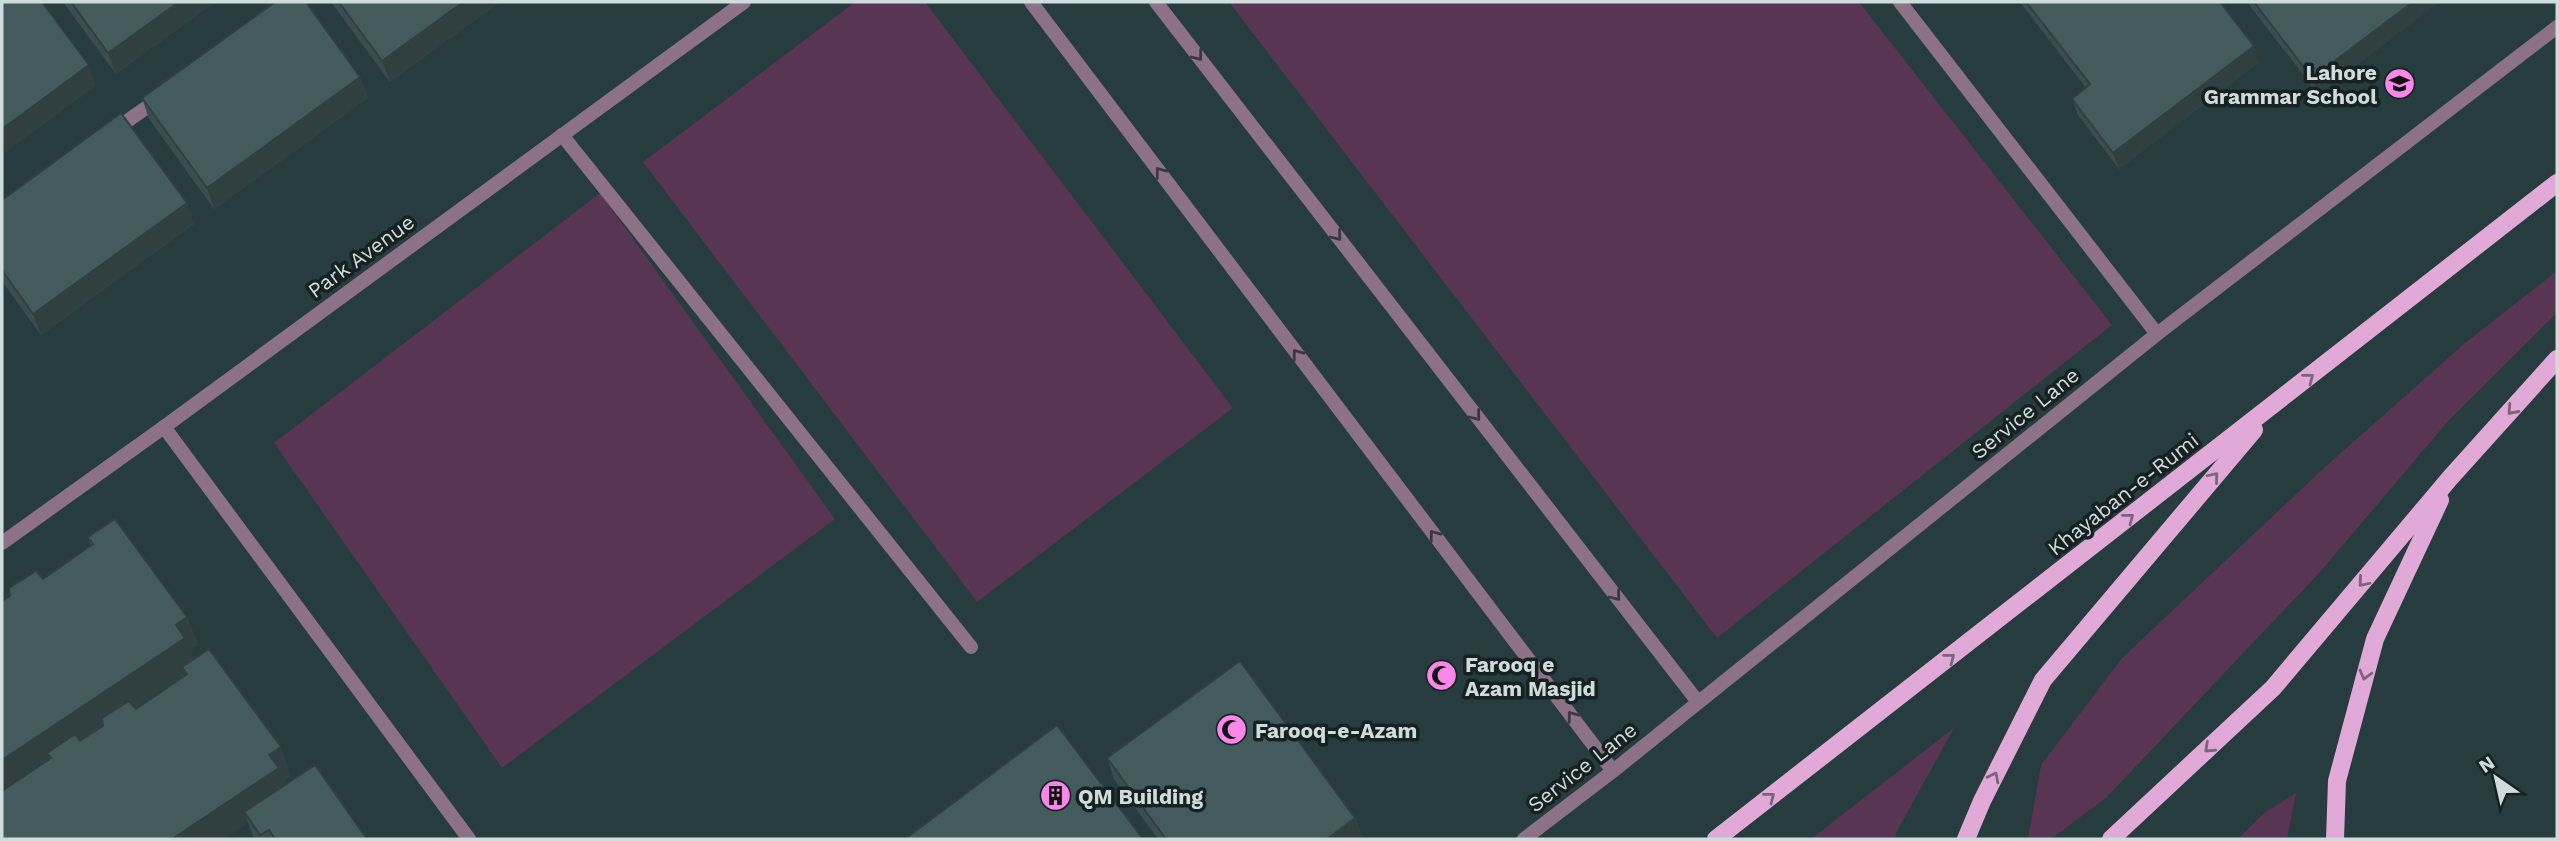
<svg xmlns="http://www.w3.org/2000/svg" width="2559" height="841" viewBox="0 0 2559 841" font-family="'Work Sans',sans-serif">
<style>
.green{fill:#583552}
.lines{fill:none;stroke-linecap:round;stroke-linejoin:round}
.service{stroke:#8d7187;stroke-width:14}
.minor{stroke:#8d7187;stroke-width:14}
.tertiary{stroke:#8d7187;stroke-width:14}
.primary{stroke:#e1a9d7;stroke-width:18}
.wall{fill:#3a4e50;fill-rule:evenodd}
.shaded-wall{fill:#304041}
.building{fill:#445b5d;stroke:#304041;stroke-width:2}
.oneway{stroke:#3a3940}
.oneway2{stroke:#7c657c}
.labels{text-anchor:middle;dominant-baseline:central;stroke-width:7;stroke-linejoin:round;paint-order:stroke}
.poi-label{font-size:21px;font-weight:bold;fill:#cfdcdd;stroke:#172122;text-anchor:start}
.street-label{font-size:21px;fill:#cfdcdd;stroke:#172122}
</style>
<rect width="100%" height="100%" fill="#263c3e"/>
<g class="green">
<polygon points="855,2 925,2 1233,408 977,602 643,162"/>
<polygon points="1229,2 1859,2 2112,325 1717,638"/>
<polygon points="600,193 835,519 502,768 274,443"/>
<polygon points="2557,271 2557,313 2449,420 2321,571 2107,797 2051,839 2028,839 2041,765 2122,658 2325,467 2465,343"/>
<polygon points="1954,728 1896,833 1895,839 1811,839"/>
<polygon points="2296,793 2287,839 2238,839 2264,813"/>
</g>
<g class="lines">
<g class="service">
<polyline points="562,135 971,647"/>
<polyline points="164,427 469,839"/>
<polyline points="1524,839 1613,771 2157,334 2557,27"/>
</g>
<g class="minor">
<polyline points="1900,2 2157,334"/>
<polyline points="113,131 160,98"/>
<polyline points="2,543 164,427 744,2"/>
</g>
<g class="tertiary">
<polyline points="1031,2 1613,771"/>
<polyline points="1156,2 1698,702"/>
</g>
<g class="primary">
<polyline points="1716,839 2557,183"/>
<polyline points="1966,839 1982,801 2043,680 2254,430"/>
<polyline points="2111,839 2273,688 2450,478 2557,359"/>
<polyline points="2335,839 2337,781 2375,639 2440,500"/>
</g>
</g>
<g class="wall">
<polygon points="63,2 215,2 116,74"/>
<polygon points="331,2 500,2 390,82"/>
<polygon points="2020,2 2220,2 2259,62 2119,169 2078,115 2072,99 2086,88"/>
<polygon points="2247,2 2439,2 2318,94"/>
<polygon points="360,77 368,98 214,209 149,119 142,98"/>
<polygon points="2,200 187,203 194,224 41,335 2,281"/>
<path d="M88 537 187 617 198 645 190 650 193 659 291 775 284 780 285 785 367 839H254L248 823 2 839 10 596 43 579 91 546ZM185 674V676L136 709 135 707Z"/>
<polygon points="1107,758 1355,818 1363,839 1158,839 1114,779"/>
</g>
<g class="shaded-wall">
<polygon points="179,2 215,2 116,74 108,53"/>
<polygon points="463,2 500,2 390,82 382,61"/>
<polygon points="2413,2 2439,2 2318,94 2312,78"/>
<polygon points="2254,46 2259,62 2119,169 2113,153"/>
<polygon points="89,65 96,86 2,155 2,129"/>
<polygon points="360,77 368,98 214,209 207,188"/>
<polygon points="187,203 194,224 41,335 33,314"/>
<polygon points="187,617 198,645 190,650 196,666 182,667 185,674 52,761 47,753 51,762 2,794 2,760"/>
<polygon points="281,747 291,775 284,780 289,796 244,812 248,823 224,839 172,839 269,755"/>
<polygon points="1355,818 1363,839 1327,839"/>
</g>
<g class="building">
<polygon points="2,2 42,2 89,65 2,129"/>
<polygon points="71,2 179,2 108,53"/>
<polygon points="275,2 306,2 360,77 207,188 142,98"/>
<polygon points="339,2 463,2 382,61"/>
<polygon points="2026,2 2220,2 2254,46 2113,153 2072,99 2090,84"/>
<polygon points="2254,2 2413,2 2312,78"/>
<polygon points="121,113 187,203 33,314 2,270 2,200"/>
<polygon points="115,519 187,617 176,625 185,638 2,760 2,601 10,596 9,588 36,571 43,579 93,544 88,537"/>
<polygon points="209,649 281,747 269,755 279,768 172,839 2,839 2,791 51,758 47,753 75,734 80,741 103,726 102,718 129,701 136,709 187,674 182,667"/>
<polygon points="1240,661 1355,818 1327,839 1166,839 1107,758"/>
<polygon points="1057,725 1143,839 905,839"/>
<polygon points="315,765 367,839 275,839 269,830 260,835 244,812"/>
</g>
<defs><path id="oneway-chevron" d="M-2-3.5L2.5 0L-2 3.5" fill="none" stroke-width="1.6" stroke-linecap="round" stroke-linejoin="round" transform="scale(1.75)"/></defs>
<g class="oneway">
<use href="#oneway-chevron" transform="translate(1198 56) rotate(52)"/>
<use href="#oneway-chevron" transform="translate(1160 172) rotate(-127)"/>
<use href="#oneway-chevron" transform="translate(1337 236) rotate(52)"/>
<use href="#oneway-chevron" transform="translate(1297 354) rotate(-127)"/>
<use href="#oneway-chevron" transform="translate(1476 416) rotate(52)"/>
<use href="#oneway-chevron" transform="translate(1434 535) rotate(-127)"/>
<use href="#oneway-chevron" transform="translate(1616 596) rotate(52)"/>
<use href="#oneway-chevron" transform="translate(1572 716) rotate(-127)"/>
</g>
<g class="oneway2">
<use href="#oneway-chevron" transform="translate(2309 378) rotate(-38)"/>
<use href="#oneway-chevron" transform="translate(2512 410) rotate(132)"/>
<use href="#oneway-chevron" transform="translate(2214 477) rotate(-50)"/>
<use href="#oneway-chevron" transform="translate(2129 518) rotate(-38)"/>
<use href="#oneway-chevron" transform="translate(2363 582) rotate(130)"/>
<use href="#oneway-chevron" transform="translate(1950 658) rotate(-38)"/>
<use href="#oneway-chevron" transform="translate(2365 675) rotate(105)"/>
<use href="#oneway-chevron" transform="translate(2209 748) rotate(137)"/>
<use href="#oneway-chevron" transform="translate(1994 777) rotate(-63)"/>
<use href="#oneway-chevron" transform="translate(1770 797) rotate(-38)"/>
</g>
<defs>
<symbol id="school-disc" viewBox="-11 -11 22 22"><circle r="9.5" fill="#f987e9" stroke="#172122"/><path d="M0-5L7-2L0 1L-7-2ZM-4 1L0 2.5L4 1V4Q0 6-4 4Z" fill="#111"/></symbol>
<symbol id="mosque-disc" viewBox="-11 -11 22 22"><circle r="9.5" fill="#f987e9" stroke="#172122"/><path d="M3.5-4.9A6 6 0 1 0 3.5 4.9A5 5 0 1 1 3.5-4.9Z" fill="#111"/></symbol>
<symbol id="building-disc" viewBox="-11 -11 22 22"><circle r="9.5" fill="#f987e9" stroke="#172122"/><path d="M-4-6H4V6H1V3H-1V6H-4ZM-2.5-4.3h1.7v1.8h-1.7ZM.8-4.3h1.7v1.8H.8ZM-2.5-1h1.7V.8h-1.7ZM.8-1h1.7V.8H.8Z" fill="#111"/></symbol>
</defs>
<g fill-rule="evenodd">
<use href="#school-disc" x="2382" y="66" width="35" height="35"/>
<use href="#mosque-disc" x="1424" y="658" width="35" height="35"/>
<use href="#mosque-disc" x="1214" y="712" width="35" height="35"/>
<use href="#building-disc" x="1038" y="778" width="35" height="35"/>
</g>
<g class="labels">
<g class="poi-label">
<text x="2377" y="72" text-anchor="end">Lahore<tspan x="2377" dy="24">Grammar School</tspan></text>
<text x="1465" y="664">Farooq e<tspan x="1465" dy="24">Azam Masjid</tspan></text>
<text x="1255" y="730">Farooq-e-Azam</text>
<text x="1078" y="796">QM Building</text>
</g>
<g class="street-label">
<text transform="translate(361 256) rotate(-36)">Park Avenue</text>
<text transform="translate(2025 413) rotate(-39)">Service Lane</text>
<text transform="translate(2123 494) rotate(-38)">Khayaban-e-Rumi</text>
<text transform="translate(1582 767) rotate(-38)">Service Lane</text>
</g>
</g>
<rect width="2559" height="841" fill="none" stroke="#cfdcdd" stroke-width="7"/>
<g transform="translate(2496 778) rotate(326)" stroke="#172122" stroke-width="5" paint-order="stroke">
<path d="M0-5L12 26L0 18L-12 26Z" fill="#cfdcdd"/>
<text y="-10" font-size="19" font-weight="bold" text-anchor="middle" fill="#cfdcdd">N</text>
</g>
</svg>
